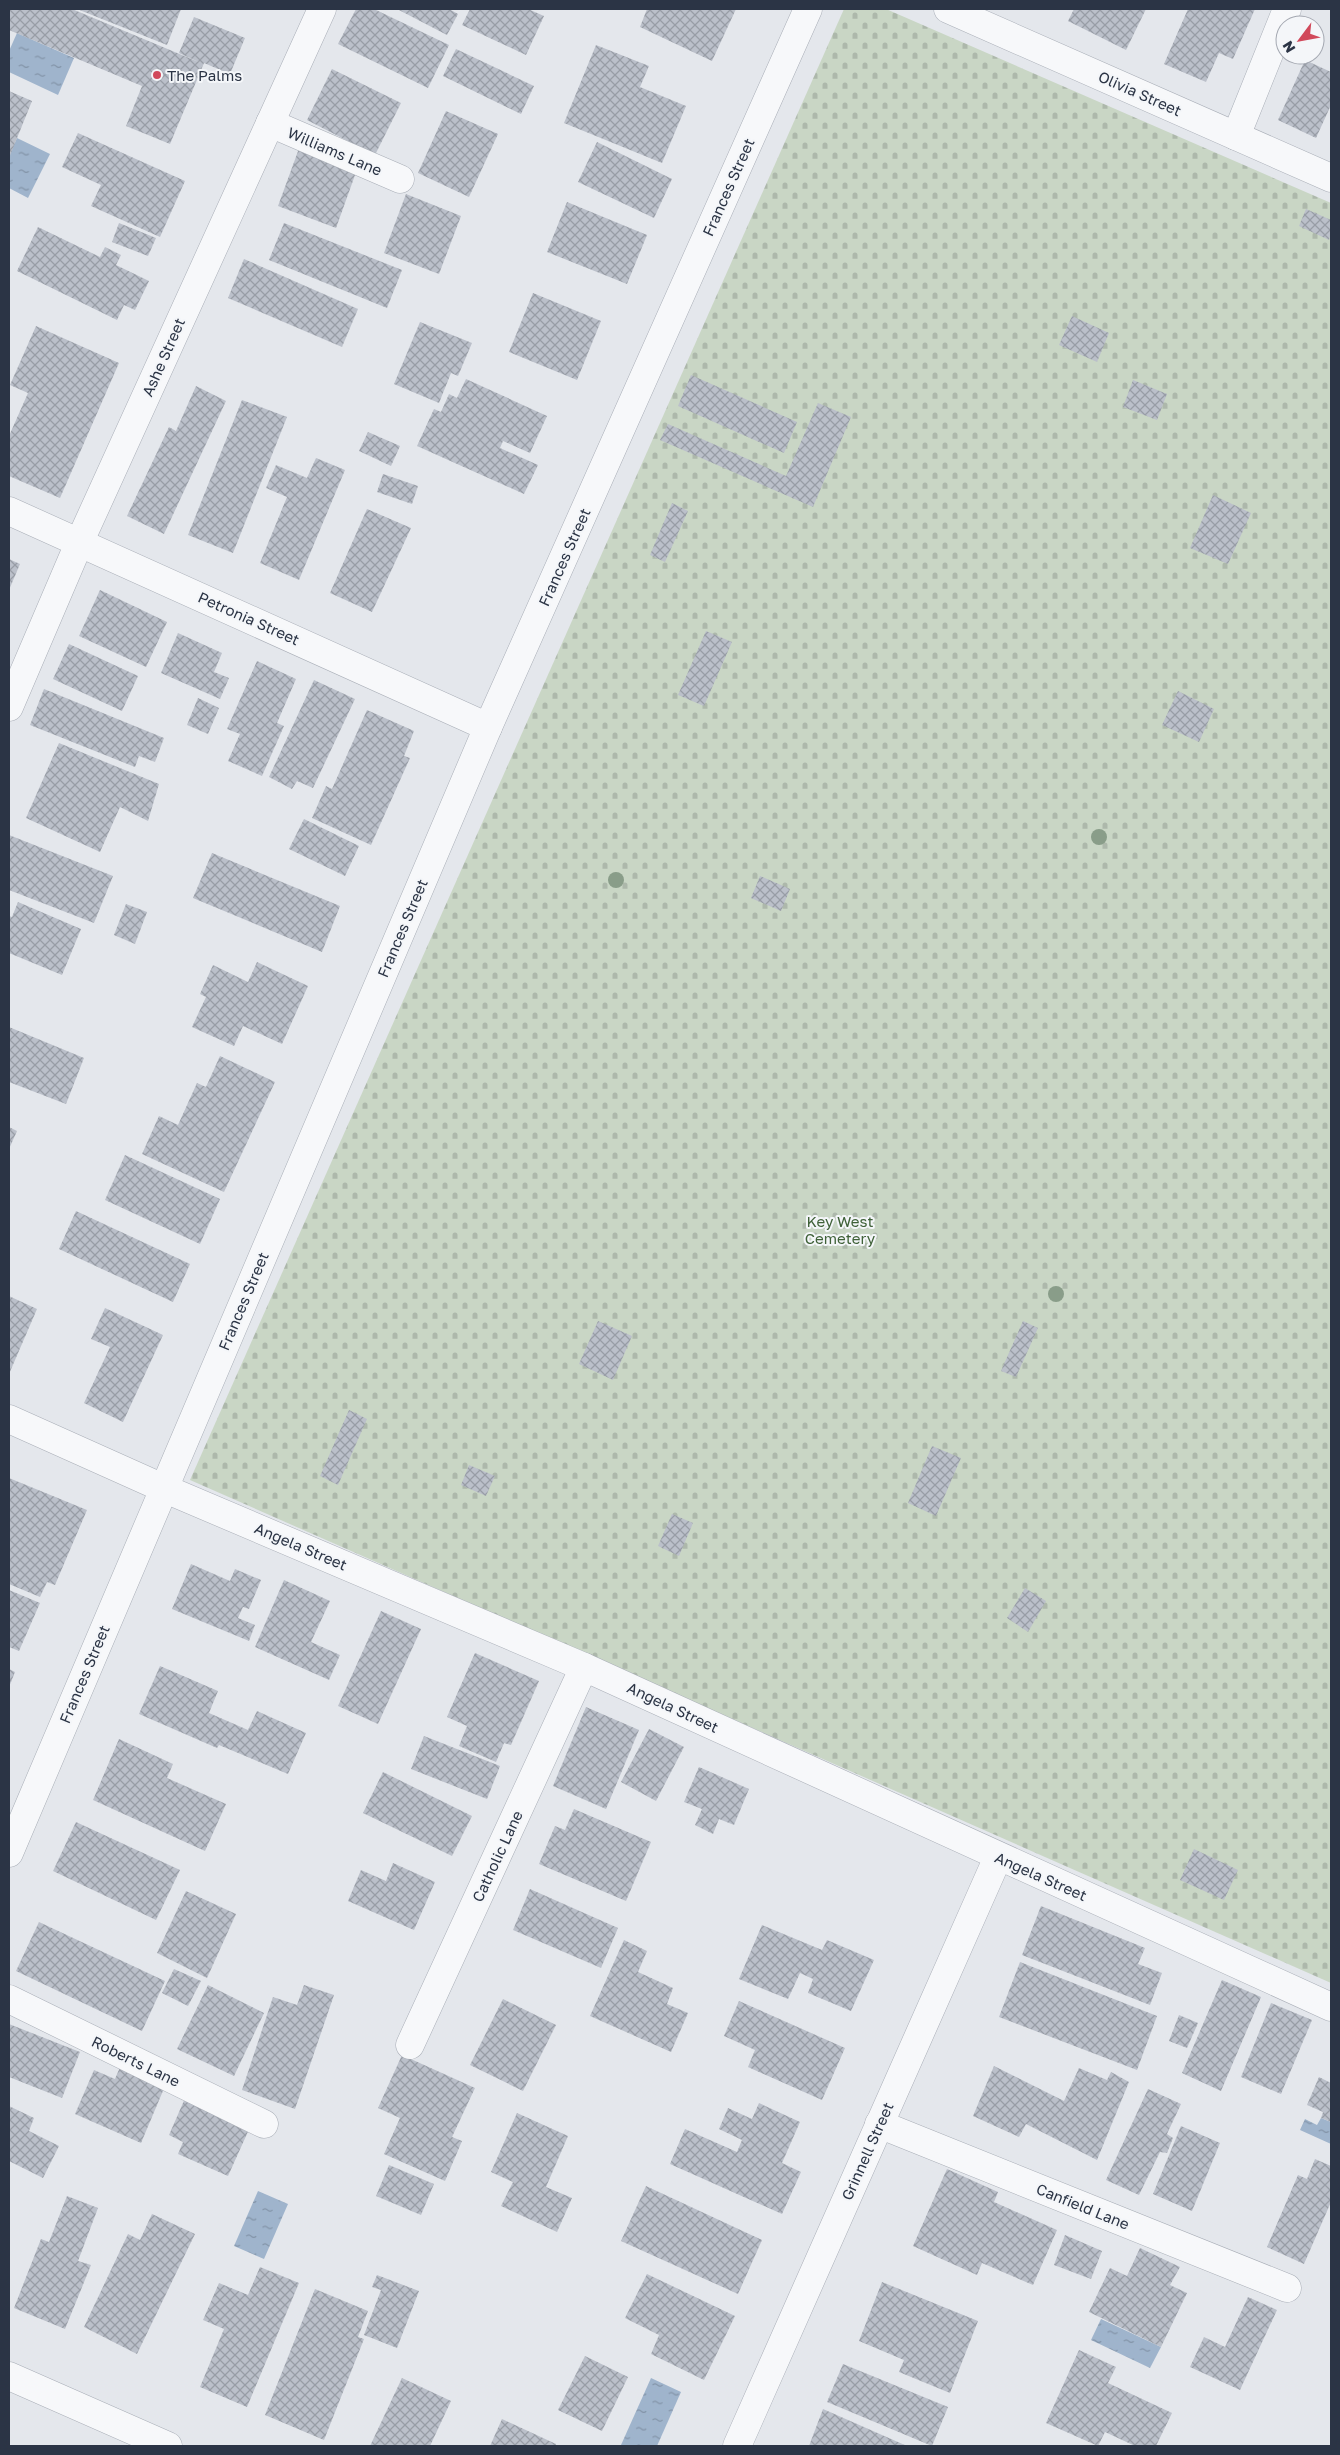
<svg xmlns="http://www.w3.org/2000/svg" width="1340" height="2455" viewBox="0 0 1340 2455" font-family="'Golos Text',sans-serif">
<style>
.cemetery{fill:url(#cemetery-stones)}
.water{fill:url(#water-ripples)}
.building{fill:url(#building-cross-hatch)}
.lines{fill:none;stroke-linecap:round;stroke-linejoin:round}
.minor-casing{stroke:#a9aeb7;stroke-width:29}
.minor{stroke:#f7f8fa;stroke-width:28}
.tree{fill:#899d89}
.poi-dot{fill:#d1495b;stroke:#f4f6f9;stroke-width:2}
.labels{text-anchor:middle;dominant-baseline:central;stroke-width:4;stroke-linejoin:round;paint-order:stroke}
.poi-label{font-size:15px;fill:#2b3445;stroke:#f4f6f9;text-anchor:start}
.street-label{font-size:15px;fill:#2b3445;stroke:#f4f6f9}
.park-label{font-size:15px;fill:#3f6138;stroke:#f4f6f9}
</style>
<defs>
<pattern id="cemetery-stones" width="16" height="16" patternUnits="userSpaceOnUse" patternTransform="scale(1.25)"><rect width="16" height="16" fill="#c9d6c5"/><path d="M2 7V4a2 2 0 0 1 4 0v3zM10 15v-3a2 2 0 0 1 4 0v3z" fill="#adb8ab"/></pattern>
<pattern id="water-ripples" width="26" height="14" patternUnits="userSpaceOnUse" patternTransform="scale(1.25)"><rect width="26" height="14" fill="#9fb4cc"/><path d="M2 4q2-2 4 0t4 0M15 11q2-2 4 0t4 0" fill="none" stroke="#8293a7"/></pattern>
<pattern id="building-cross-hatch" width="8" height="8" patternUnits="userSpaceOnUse" patternTransform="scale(1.25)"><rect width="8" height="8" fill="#bbc0ca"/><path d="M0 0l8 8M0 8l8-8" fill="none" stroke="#989da6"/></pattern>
</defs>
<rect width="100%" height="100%" fill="#e4e7ec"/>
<polygon class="cemetery" points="844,9 886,9 1331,203 1331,1983 190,1480"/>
<g class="water">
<polygon points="17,33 74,58 58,95 9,72 9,51"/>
<polygon points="17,138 50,154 28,198 9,188 9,155"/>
<polygon points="1321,2118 1331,2122 1331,2144 1300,2130 1305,2119 1317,2125"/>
<polygon points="258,2191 288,2204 264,2259 234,2246"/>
<polygon points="1101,2319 1161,2347 1150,2368 1091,2340"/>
<polygon points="651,2378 681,2392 657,2446 625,2446 621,2445"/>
</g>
<g class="building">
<polygon points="9,9 72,9 201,63 179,53 194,17 245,38 230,74 204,63 170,144 126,126 142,86 9,30"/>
<polygon points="77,9 181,9 167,45"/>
<polygon points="356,9 374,9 449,45 428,88 338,44"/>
<polygon points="397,9 449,9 458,14 447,35"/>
<polygon points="470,9 528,9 544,16 526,55 462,25"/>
<polygon points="647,9 736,9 712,61 640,27"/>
<polygon points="1074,9 1146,9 1126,50 1068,21"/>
<polygon points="1188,9 1255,9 1233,59 1219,53 1206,82 1164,64"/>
<polygon points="596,45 649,66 640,87 686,106 662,163 564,123"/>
<polygon points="456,49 534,86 521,114 443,76"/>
<polygon points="1305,60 1331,72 1331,105 1316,138 1278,120"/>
<polygon points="332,69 401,103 375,155 307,120"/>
<polygon points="9,91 32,101 9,158"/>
<polygon points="446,111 498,134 469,197 418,173"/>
<polygon points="78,133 185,181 160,237 91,206 101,185 62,167"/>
<polygon points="597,142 672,179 654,218 578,182"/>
<polygon points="301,143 359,164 336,228 278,206"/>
<polygon points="406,194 461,216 439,274 384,253"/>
<polygon points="567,202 647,235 627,284 547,252"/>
<polygon points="1306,209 1331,220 1331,233 1329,240 1299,226"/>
<polygon points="119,223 156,238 148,256 112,242"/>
<polygon points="284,223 402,270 387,308 269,260"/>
<polygon points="38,227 100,257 105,247 121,255 116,265 149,281 135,310 124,305 117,320 17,271"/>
<polygon points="244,259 358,309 342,347 228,298"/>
<polygon points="533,293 601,321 577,380 509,352"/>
<polygon points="1072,316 1109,333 1097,362 1059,345"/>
<polygon points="420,322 472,343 458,376 451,373 439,403 394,384"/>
<polygon points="36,326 119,363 60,498 9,476 9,436 28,393 10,385"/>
<polygon points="691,375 797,422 784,453 678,406"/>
<polygon points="466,379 547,416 530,453 503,441 500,448 538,465 524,494 417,446 434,409 441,412 449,394 457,398"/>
<polygon points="1133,380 1167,394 1157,420 1123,407"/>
<polygon points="196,386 226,401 164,534 127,516 169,427 176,431"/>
<polygon points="242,400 287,417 233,553 188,535"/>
<polygon points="818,403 851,417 813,507 660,440 668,424 786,476"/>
<polygon points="368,432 400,446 391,466 359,451"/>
<polygon points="316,458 345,470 299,580 260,563 287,497 266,488 276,465 307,478"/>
<polygon points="383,474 418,486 412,504 377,492"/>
<polygon points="1213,495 1251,513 1228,564 1190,548"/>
<polygon points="672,503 688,511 665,562 650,555"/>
<polygon points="367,509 411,528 372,612 330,593"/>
<polygon points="9,559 20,564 9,590"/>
<polygon points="100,590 167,622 146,667 79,636"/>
<polygon points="706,631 732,642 704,706 678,695"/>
<polygon points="178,633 222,653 214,672 229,678 220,699 161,673"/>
<polygon points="69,644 138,676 122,711 53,679"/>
<polygon points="257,661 296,679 277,723 284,726 262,776 228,761 240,734 227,729"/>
<polygon points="314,680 355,699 313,788 297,781 292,789 269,777"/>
<polygon points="44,689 164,738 155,762 139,756 135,767 30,725"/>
<polygon points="1178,691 1214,709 1199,742 1162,725"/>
<polygon points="198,698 219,708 208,734 187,725"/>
<polygon points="367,710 414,731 404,756 410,758 371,845 312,818 326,786 332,789"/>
<polygon points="59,743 159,784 148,821 120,807 100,852 26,818"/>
<polygon points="304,819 359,846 345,876 289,849"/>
<polygon points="9,835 113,876 94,923 9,890"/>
<polygon points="212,853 340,906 322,952 193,898"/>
<polygon points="760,876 790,889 781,911 751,898"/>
<polygon points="18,902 81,929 62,975 9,953 9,916 12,917"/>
<polygon points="126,904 147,912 135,944 114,935"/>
<polygon points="257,962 308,986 282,1044 243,1026 234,1046 192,1027 206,997 200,994 213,965 248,982"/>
<polygon points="9,1027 84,1058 66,1104 9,1082"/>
<polygon points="220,1056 275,1082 224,1192 142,1154 159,1116 178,1125 197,1083 206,1087"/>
<polygon points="9,1127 17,1131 9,1149"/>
<polygon points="125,1155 220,1199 200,1244 105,1200"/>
<polygon points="76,1211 190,1264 173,1302 59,1249"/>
<polygon points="9,1296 37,1309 9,1374"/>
<polygon points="105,1308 163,1335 123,1422 84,1403 110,1347 91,1339"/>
<polygon points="598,1321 632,1336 613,1380 579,1364"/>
<polygon points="1023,1321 1038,1328 1016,1377 1001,1371"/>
<polygon points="349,1410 367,1419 338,1485 320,1476"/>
<polygon points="932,1446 961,1458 936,1516 908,1503"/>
<polygon points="469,1465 495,1476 486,1496 461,1485"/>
<polygon points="9,1478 87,1510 55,1585 47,1582 40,1597 9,1584"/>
<polygon points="672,1514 693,1523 679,1556 658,1546"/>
<polygon points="191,1564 230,1581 235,1569 261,1580 249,1609 243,1607 238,1618 255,1625 249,1641 172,1609"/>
<polygon points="284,1580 330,1601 311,1642 340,1655 329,1680 255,1647"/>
<polygon points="1025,1588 1046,1601 1028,1632 1007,1618"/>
<polygon points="9,1590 40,1603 19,1651 9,1647"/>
<polygon points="381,1611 421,1629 378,1724 338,1706"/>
<polygon points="475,1653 539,1681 511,1745 504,1743 496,1762 459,1746 467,1726 447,1717"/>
<polygon points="160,1666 218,1691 209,1713 248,1730 257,1711 306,1733 288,1774 219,1745 217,1748 139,1714"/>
<polygon points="9,1669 15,1672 9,1687"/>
<polygon points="586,1707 639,1730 606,1809 553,1786"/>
<polygon points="649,1729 684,1747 656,1801 621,1782"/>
<polygon points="424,1736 500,1766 487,1799 411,1769"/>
<polygon points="119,1739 173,1764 167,1778 226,1804 205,1851 93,1800"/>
<polygon points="699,1767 749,1789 734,1825 719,1819 713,1834 695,1825 702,1809 684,1802"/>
<polygon points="383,1772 472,1816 452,1856 363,1813"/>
<polygon points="574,1809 651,1842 626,1901 539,1864 555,1826 565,1830"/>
<polygon points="76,1822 180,1870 156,1920 53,1871"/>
<polygon points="1194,1849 1238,1870 1224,1900 1180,1880"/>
<polygon points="393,1863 435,1882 414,1930 348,1901 361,1870 386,1881"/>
<polygon points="530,1889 618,1928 601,1968 513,1930"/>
<polygon points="186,1891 236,1914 207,1978 157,1953"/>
<polygon points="1041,1906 1145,1948 1138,1964 1162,1973 1150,2005 1022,1955"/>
<polygon points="39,1922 165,1981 142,2031 16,1971"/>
<polygon points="762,1925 822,1950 827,1940 874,1960 851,2011 808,1993 813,1979 800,1973 788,1999 739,1979"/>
<polygon points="624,1940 647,1951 638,1972 673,1988 667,2004 688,2013 671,2052 590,2016"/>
<polygon points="1020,1962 1157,2016 1137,2070 999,2017"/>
<polygon points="174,1969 201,1981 188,2006 162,1993"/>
<polygon points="1222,1980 1261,1997 1221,2091 1182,2073"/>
<polygon points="208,1985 264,2013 234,2076 177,2049"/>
<polygon points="304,1985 334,1995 295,2109 242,2090 273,1997 297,2005"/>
<polygon points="503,1999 556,2025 523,2091 470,2065"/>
<polygon points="739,2001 845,2048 822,2100 748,2067 755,2050 724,2036"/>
<polygon points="1271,2003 1312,2020 1281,2094 1241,2077"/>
<polygon points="1179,2015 1198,2023 1187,2048 1169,2041"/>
<polygon points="9,2024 80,2052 62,2098 9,2077"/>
<polygon points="402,2055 475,2088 452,2137 462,2141 445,2181 384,2154 400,2118 378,2108"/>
<polygon points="123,2060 168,2079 141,2143 75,2114 94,2070 115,2079"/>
<polygon points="994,2066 1064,2101 1079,2068 1107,2080 1111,2072 1129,2082 1097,2160 1026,2124 1019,2137 973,2116"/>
<polygon points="1319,2077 1331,2083 1331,2122 1321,2118 1323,2112 1307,2105"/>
<polygon points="1148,2089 1181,2104 1167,2134 1173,2138 1167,2153 1160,2152 1139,2195 1106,2180"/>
<polygon points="186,2096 251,2125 228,2176 178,2154 183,2142 169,2135"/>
<polygon points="759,2103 800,2122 782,2163 801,2172 782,2214 670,2164 685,2129 737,2152 742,2140 719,2129 728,2108 752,2119"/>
<polygon points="9,2106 34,2118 29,2131 59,2146 43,2178 9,2161"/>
<polygon points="517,2113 568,2136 546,2187 572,2198 557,2232 501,2206 513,2182 491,2172"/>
<polygon points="1181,2126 1220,2143 1192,2211 1153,2194"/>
<polygon points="1315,2159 1331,2166 1331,2202 1304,2264 1267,2247 1298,2175 1307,2179"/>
<polygon points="389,2165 434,2184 421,2215 376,2196"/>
<polygon points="947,2169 998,2192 994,2202 1057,2230 1033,2285 982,2263 977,2275 913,2246"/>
<polygon points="646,2186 762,2240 738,2294 621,2241"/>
<polygon points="67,2196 98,2208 78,2261 91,2265 65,2329 14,2308 41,2239 49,2242"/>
<polygon points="152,2214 195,2234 137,2354 84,2327 128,2234 140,2240"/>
<polygon points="1065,2235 1102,2251 1091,2279 1054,2265"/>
<polygon points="1140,2248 1180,2267 1170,2285 1187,2293 1161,2347 1089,2312 1110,2268 1127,2276"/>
<polygon points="260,2267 299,2283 247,2407 200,2387 224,2329 203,2320 219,2283 248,2295"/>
<polygon points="647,2274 735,2316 704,2380 651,2354 659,2335 625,2318"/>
<polygon points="377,2275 419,2291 397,2348 364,2335 381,2290 372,2287"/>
<polygon points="882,2282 978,2321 950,2393 899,2372 904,2360 859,2341"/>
<polygon points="315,2289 368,2311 358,2337 364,2339 324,2440 265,2415"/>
<polygon points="1248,2297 1277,2310 1240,2390 1190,2367 1204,2337 1225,2347"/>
<polygon points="1079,2350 1116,2367 1108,2383 1172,2413 1156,2446 1135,2446 1105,2432 1098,2446 1046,2423"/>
<polygon points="585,2356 628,2377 602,2431 558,2410"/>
<polygon points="843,2364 948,2407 932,2446 827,2402"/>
<polygon points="402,2378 451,2401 430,2446 370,2446"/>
<polygon points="823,2409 907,2446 809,2446"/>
<polygon points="502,2419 556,2444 555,2446 490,2446"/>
</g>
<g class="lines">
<defs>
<g id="minor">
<polyline points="948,9 1331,178"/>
<polyline points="270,123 400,179"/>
<polyline points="1236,136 1287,9"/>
<polyline points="9,511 488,727"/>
<polyline points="9,707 80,541 322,9"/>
<polyline points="9,1419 163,1488 584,1667 1331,2007"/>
<polyline points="9,1853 488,727 808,9"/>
<polyline points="9,1999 264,2124"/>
<polyline points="410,2045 584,1667"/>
<polyline points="879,2124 1287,2288"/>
<polyline points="9,2376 168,2446"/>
<polyline points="737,2446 998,1857"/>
</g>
</defs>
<use href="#minor" class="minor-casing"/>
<use href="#minor" class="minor"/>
</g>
<g class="tree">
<circle cx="1099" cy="837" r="8"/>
<circle cx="616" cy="880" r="8"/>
<circle cx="1056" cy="1294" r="8"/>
</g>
<circle class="poi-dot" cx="157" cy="75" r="5"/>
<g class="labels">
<g class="poi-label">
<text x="167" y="75">The Palms</text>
</g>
<g class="street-label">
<text transform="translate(1140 93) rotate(24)">Olivia Street</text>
<text transform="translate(335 151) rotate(23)">Williams Lane</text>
<text transform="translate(728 187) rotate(-66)">Frances Street</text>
<text transform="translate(163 357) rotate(-66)">Ashe Street</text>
<text transform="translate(564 557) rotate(-66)">Frances Street</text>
<text transform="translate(249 618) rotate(24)">Petronia Street</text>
<text transform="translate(402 928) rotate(-67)">Frances Street</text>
<text transform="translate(243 1301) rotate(-67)">Frances Street</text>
<text transform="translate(301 1546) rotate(23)">Angela Street</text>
<text transform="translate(84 1674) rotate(-67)">Frances Street</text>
<text transform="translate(673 1707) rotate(25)">Angela Street</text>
<text transform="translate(497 1856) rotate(-65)">Catholic Lane</text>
<text transform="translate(1041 1876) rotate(24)">Angela Street</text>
<text transform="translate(136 2061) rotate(26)">Roberts Lane</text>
<text transform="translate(867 2151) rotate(-66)">Grinnell Street</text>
<text transform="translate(1083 2206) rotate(22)">Canfield Lane</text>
</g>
<g class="park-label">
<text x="840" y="1221">Key West<tspan x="840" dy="17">Cemetery</tspan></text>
</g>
</g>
<rect width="1340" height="2455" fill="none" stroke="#2b3445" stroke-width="20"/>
<g transform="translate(1300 40) rotate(238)"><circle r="24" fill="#f4f6f9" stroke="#a4a8b1"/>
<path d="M0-4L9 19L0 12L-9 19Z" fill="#d1495b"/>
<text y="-8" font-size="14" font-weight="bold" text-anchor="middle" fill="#2b3445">N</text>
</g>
</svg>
